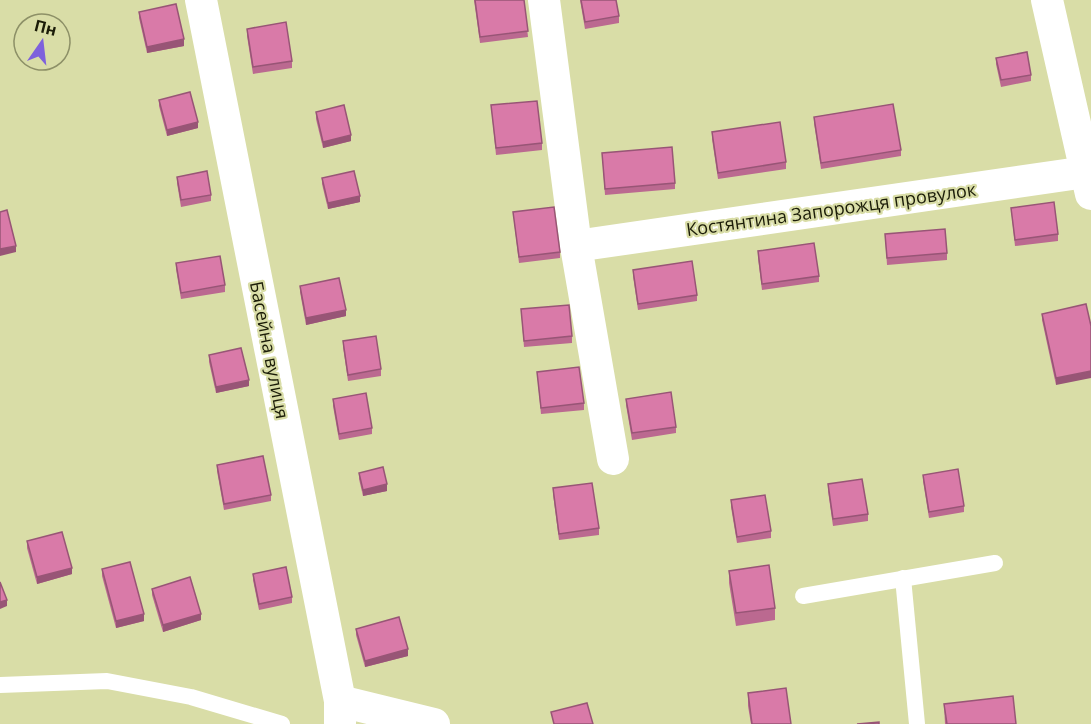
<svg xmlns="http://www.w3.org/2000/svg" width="1091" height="724" viewBox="0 0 1091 724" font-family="'Open Sans',sans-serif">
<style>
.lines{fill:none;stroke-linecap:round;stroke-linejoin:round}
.service{stroke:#fff;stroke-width:16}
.minor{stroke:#fff;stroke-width:32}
.wall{fill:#bb6990}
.shaded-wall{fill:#985576}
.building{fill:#d97aa8;stroke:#985576;stroke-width:1.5}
.labels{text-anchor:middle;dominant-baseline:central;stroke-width:4.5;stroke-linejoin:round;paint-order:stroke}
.street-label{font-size:18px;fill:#1b1c08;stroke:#d9dda7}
</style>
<rect width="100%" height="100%" fill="#d9dda7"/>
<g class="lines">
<g class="service">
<polyline points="903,578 917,724"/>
<polyline points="803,596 995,563"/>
<polyline points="0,685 107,681 191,697 282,724"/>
</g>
<g class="minor">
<polyline points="201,0 340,701 340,724"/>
<polyline points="544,0 576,246 613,459"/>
<polyline points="1047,0 1091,194"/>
<polyline points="576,246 1086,172"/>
<polyline points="340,701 434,724"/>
</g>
</g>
<g class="wall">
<polygon points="474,0 524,0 528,37 480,43"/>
<polygon points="580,0 616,0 619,16 619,23 585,29"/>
<polygon points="139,12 184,46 147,53 139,18"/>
<polygon points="247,29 292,61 292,68 253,74 247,36"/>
<polygon points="996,58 1031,75 1031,81 1001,87 996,64"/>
<polygon points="159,100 198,128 167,136 159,106"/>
<polygon points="491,105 542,143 542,150 496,155"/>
<polygon points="316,112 351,141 323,148 316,119"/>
<polygon points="814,117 901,150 901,156 821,169 814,123"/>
<polygon points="712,132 786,162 786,169 718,179 712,139"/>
<polygon points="602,153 675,183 675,189 605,195"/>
<polygon points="177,177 211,195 211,201 181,207 177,183"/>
<polygon points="322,178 360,202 328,209 322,184"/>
<polygon points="1011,208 1058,234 1058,241 1015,246"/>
<polygon points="513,212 560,252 560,258 519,263"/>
<polygon points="885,234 947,253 947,260 887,265"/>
<polygon points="758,251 819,276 819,282 762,290 758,258"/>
<polygon points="176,263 225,285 225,292 181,299 176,269"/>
<polygon points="633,270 697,295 697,301 638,310 633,276"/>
<polygon points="300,286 346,316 306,325 300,292"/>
<polygon points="1086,304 1056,385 1042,320 1042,314"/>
<polygon points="521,309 572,336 572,343 524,347"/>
<polygon points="343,341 381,369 381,376 348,381 343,347"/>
<polygon points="209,355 249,386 216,393 209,362"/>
<polygon points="537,372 584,403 584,410 541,414"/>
<polygon points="333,399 372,428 372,434 339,440 333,406"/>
<polygon points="626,399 676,427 676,433 632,440 626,405"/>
<polygon points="217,465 271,495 271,501 224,510 217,471"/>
<polygon points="359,473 387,491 363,496 359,479"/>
<polygon points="923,475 964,506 964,512 929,518 923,481"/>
<polygon points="828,484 868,514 868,521 833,526 828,491"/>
<polygon points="553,488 599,528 599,535 559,540 553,494"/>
<polygon points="731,500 771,531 771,538 737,543 731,507"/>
<polygon points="27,541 72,574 37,584 27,548"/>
<polygon points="102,569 144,621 116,628 102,576"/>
<polygon points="729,571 775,608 775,620 736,626 729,583"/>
<polygon points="253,574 292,597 292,603 259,610 253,580"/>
<polygon points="152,589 201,620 163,632 152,595"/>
<polygon points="356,629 408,656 365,667 356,635"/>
<polygon points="748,693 791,724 751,724 748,706"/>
<polygon points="944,704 1016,724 945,724"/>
</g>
<g class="shaded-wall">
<polygon points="184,39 184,46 147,53 147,47"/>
<polygon points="198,122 198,128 167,136 167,130"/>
<polygon points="351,135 351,141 323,148 323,142"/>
<polygon points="360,196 360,202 328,209 328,203"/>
<polygon points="16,246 16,252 0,256 0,249"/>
<polygon points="346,310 346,316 306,325 306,318"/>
<polygon points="1091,371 1091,378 1056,385 1056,378"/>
<polygon points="249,380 249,386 216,393 216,387"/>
<polygon points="387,484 387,491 363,496 363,490"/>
<polygon points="72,568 72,574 37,584 37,577"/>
<polygon points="7,600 7,606 0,609 0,602"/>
<polygon points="144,614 144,621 116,628 116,621"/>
<polygon points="201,614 201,620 163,632 163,625"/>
<polygon points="408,649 408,656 365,667 365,661"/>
</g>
<g class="building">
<polygon points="475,0 524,0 528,31 480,37"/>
<polygon points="581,0 616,0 619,16 585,22"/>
<polygon points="176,4 184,39 147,47 139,12"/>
<polygon points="286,22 292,61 253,67 247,29"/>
<polygon points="1027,52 1031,75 1001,80 996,58"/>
<polygon points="190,92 198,122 167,130 159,100"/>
<polygon points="537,101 542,143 496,148 491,105"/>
<polygon points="893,104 901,150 821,163 814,117"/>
<polygon points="344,105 351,135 323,142 316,112"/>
<polygon points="780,122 786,162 718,173 712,132"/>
<polygon points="672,147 675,183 605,189 602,153"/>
<polygon points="207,171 211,195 181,200 177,177"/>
<polygon points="354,171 360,196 328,203 322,178"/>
<polygon points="1054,202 1058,234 1015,240 1011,208"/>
<polygon points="554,207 560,252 519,257 513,212"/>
<polygon points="7,210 16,246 0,249 0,212"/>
<polygon points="945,229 947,253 887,258 885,234"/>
<polygon points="814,243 819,276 762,284 758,251"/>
<polygon points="220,256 225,285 181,293 176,263"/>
<polygon points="692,261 697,295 638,304 633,270"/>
<polygon points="339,278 346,310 306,318 300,286"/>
<polygon points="1086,304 1091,326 1091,371 1056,378 1042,314"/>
<polygon points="569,305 572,336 524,341 521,309"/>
<polygon points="376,336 381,369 348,375 343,341"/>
<polygon points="241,348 249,380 216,387 209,355"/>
<polygon points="579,367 584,403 541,408 537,372"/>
<polygon points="671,392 676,427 632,433 626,399"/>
<polygon points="366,393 372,428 339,434 333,399"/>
<polygon points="263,456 271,495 224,504 217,465"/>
<polygon points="383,467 387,484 363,490 359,473"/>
<polygon points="958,469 964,506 929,512 923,475"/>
<polygon points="862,479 868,514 833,519 828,484"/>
<polygon points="592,483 599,528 559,534 553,488"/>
<polygon points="765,495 771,531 737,537 731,500"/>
<polygon points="62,532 72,568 37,577 27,541"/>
<polygon points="130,562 144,614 116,621 102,569"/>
<polygon points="769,565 775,608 736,613 729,571"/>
<polygon points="286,567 292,597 259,604 253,574"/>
<polygon points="190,577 201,614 163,625 152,589"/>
<polygon points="0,582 7,600 0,602"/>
<polygon points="399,617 408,649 365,661 356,629"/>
<polygon points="786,688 791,724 752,724 748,693"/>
<polygon points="1013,696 1016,724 947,724 944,704"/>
<polygon points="587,703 593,724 554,724 551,712"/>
<polygon points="879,722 879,724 857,724"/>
</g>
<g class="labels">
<g class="street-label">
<text transform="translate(831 209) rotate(-8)">Костянтина Запорожця провулок</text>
<text transform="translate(270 350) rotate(79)">Басейна вулиця</text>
</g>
</g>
<g transform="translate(42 42) rotate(14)"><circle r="28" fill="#d9dda7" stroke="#8d9067" stroke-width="1.5"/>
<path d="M0-4.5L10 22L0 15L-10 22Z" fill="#7e61dc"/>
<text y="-9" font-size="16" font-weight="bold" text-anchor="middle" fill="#1b1c08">Пн</text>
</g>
</svg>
